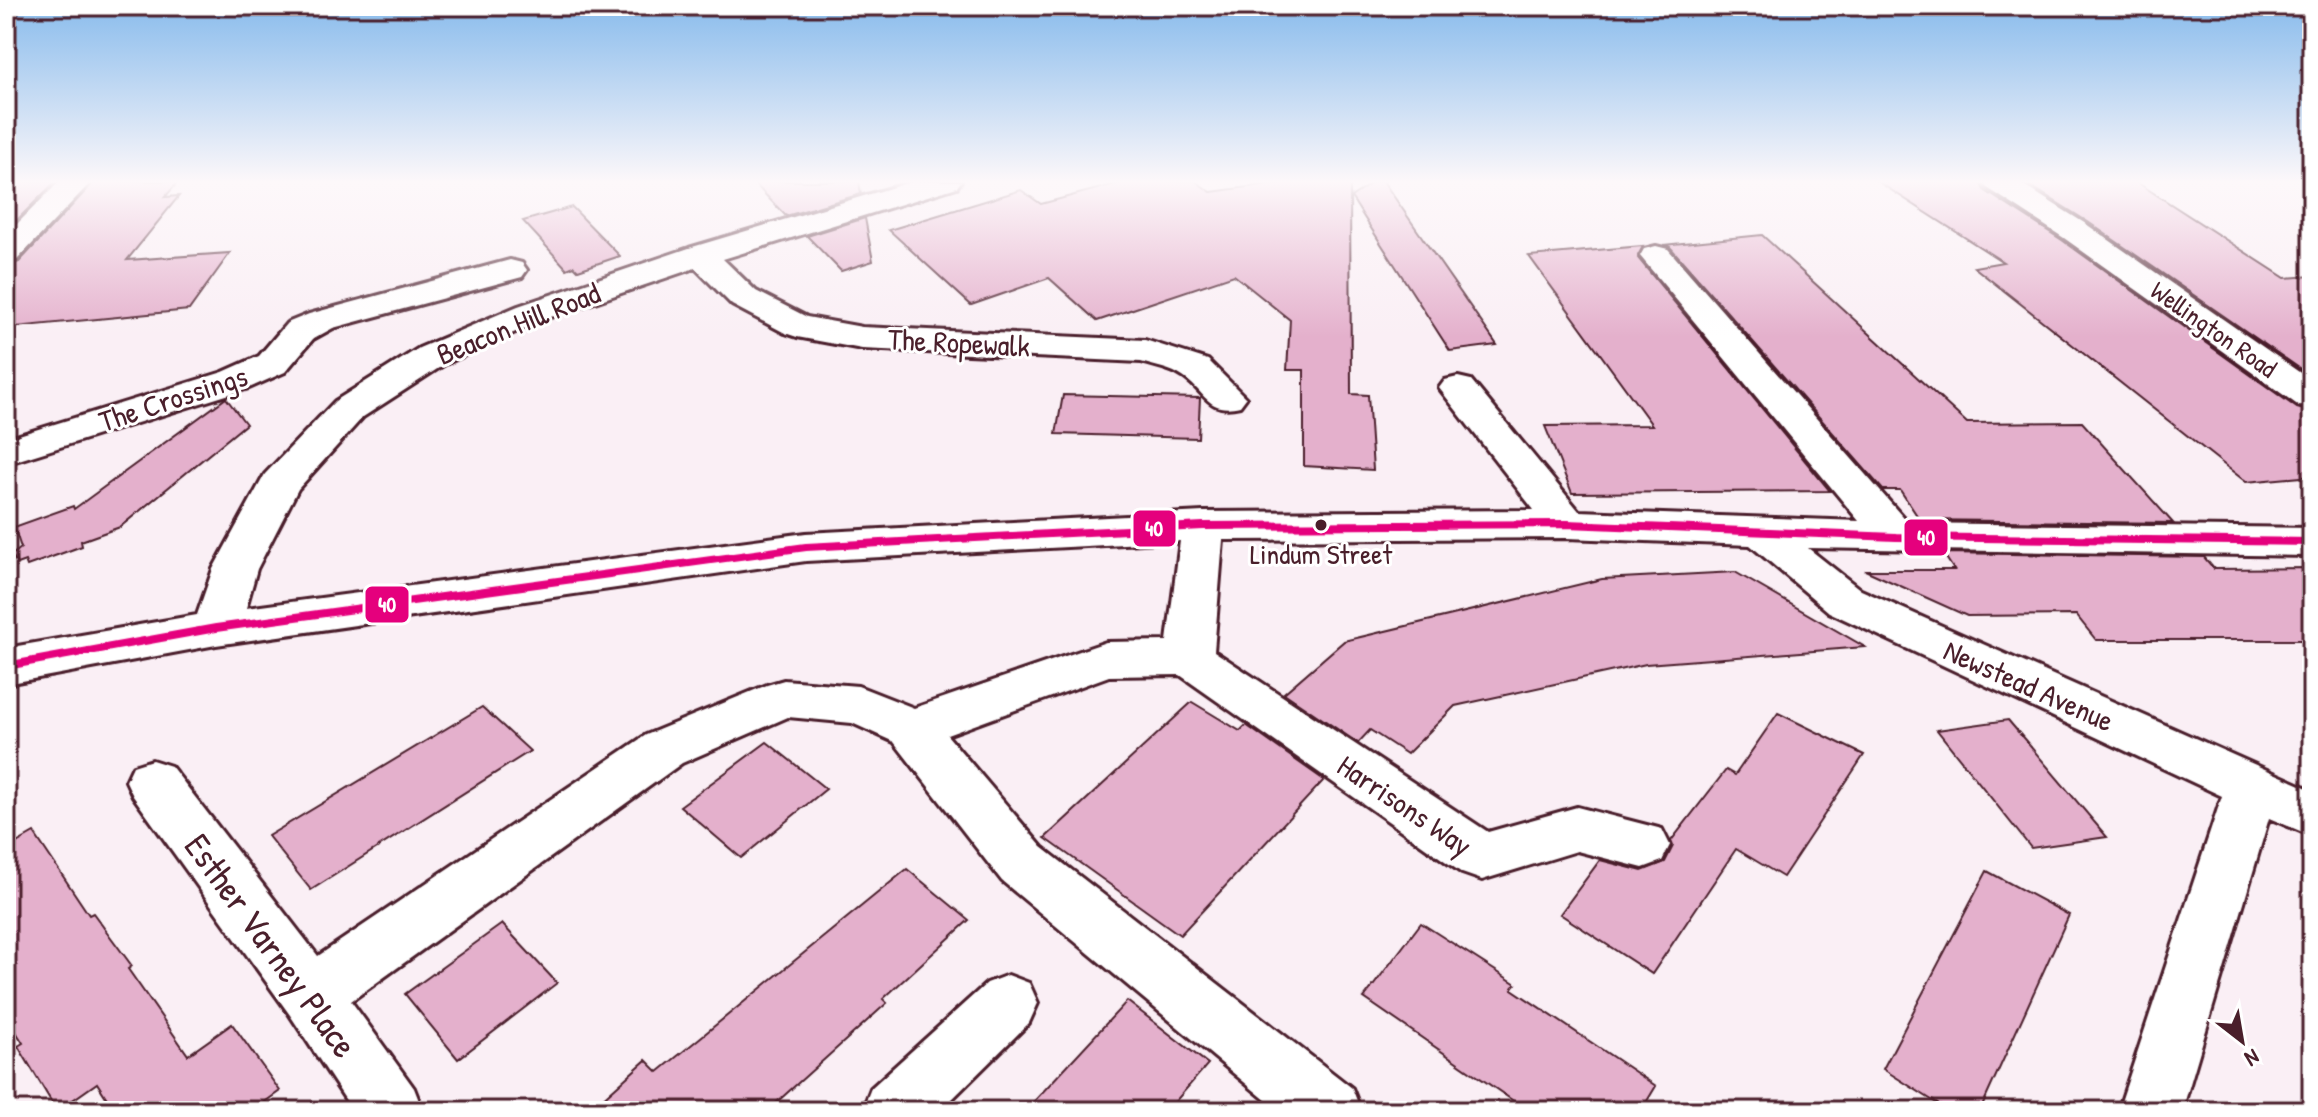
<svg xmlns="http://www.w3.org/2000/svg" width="2318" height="1117" viewBox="0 0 2318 1117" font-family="'Patrick Hand',sans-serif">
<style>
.building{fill:#e4b0cc;stroke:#4a1f2b;stroke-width:2}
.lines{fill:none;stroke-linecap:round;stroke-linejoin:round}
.minor-casing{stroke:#4a1f2b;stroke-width:6}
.minor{fill:#fff;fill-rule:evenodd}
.bus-1-casing{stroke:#fff;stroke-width:14}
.bus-1{stroke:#e5007d;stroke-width:8}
.bus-dot{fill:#4a1f2b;stroke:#fff;stroke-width:3}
.labels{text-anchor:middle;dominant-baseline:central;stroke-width:6;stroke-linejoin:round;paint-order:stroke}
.far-street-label{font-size:26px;fill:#4a1f2b;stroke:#fff}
.bus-label{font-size:28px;fill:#4a1f2b;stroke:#fff}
.street-label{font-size:30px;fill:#4a1f2b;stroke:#fff}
.near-street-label{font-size:36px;fill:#4a1f2b;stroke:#fff}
.line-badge{stroke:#fff;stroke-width:3}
.badge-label{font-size:22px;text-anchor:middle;font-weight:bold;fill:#fff}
</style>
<rect width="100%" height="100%" fill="#faeff5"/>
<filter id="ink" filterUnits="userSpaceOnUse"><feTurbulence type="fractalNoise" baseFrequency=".0125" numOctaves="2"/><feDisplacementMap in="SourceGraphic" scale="16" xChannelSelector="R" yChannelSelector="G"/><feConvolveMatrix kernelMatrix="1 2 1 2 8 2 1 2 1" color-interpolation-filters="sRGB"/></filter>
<g filter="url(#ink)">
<g class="building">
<polygon points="6,181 56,181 6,231"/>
<polygon points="95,181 179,181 165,197 179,196 127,260 230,253 189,310 6,328 6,266 19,262"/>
<polygon points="752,181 859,181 861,194 786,216"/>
<polygon points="1127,181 1195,181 1211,192 1292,181 1350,181 1351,394 1368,395 1373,470 1304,466 1304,370 1287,370 1290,320 1234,275 1097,321 1049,278 971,305 889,230 1021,190 1041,204"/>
<polygon points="1375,181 1383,181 1497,345 1450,351 1351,197"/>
<polygon points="1877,181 1979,181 1984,190 2062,240 2297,408 2312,412 2312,476 2246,482 1974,267 2003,262"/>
<polygon points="2023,181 2135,181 2285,278 2312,276 2312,377 2088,222"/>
<polygon points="572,207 620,256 578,270 574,266 567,269 523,221"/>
<polygon points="865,218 873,261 841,271 807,236"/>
<polygon points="1762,235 1967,423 2082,422 2173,523 1920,520 1900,490 1883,490 1670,247 1663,245"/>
<polygon points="1643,246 1638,258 1830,491 1572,493 1545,426 1652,425 1529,256"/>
<polygon points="1063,395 1200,398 1198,438 1056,434"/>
<polygon points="226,398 246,424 120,527 81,541 82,546 27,566 25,561 17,564 12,555 21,548 14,527 73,506 74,509"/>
<polygon points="1943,553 2204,557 2214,569 2312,568 2312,640 2096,640 2076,615 1967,616 1865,570 1954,570"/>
<polygon points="1735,572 1865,647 1646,664 1455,706 1407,754 1370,730 1358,743 1284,693 1344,641 1602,579"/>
<polygon points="1192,702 1240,731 1246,725 1324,780 1180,935 1045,838"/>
<polygon points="482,707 530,751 311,890 268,836"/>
<polygon points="1778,713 1864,755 1783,877 1736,849 1652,974 1560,914 1600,860 1642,871 1665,862 1673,846 1671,841 1726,770 1735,775"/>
<polygon points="2008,720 2107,837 2031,848 1937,730"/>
<polygon points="767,742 826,789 741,858 680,806"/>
<polygon points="34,833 89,915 93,913 132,966 128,969 188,1055 232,1024 280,1091 252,1111 115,1111 97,1083 57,1111 18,1046 23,1043 6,1016 6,849"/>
<polygon points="907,869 969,920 883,999 887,1003 767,1111 589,1111 646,1060 658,1072"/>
<polygon points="1987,871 2069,915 1980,1111 1949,1111 1883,1069"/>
<polygon points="1421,923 1516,984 1512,989 1656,1086 1641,1111 1528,1111 1364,998"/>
<polygon points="502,924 557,983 458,1059 405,994"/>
<polygon points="1127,1001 1208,1064 1167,1111 1025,1111"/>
</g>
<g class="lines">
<defs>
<g id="minor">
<polygon points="60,181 92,181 17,260 6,263 6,235"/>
<path d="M914 181H961L957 187 723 259 756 291 807 317 862 327 1145 340 1208 360 1246 398 1240 406C1207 414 1206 392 1183 377 1172 369 1154 366 1141 362L862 349 797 337 785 333 732 305 695 268 542 320 445 364 363 417 298 489 257 569 246 608 806 533 1203 512 1534 510 1439 388 1445 380 1458 377 1471 380 1579 511 1859 521 1640 256 1644 249 1656 246 1668 249 1908 523 2312 528V556L1808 548 1861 590 2312 790V836L2269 818 2182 1111H2118L2222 796 1829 612 1750 545 1567 538 1223 540 1214 651 1488 832 1577 807 1662 829 1670 845 1662 861 1643 868 1577 851 1482 880 1462 873 1180 675 1109 676 947 735 1042 847 1352 1088 1361 1111H1279L1002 881 894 742 852 723 788 717 682 763 351 1001 414 1088 423 1111H353L290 1015 133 796 126 781 133 766 152 760 171 766 318 956 646 735 767 685 784 680 858 686 914 708 1106 642 1167 641 1180 541 806 561 216 645 6 684V648L197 615 213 569 265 474 335 401 419 348 518 306 689 248Z"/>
<polygon points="1982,181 2017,181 2086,224 2312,381 2312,409 2299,406 2064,238 1986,187"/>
<polygon points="510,260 522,263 527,270 522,277 333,328 313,339 285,372 249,388 6,464 6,439 223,372 259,356 287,323 309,314"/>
<polygon points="1008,975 1029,983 1038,1003 1029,1023 940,1111 862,1111 871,1088 987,983"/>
</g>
</defs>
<use href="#minor" class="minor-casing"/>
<use href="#minor" class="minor"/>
<defs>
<polyline id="bus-1" points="6,666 216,628 806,547 1203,526 1567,524 1896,537 2312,542"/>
</defs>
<use href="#bus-1" class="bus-1-casing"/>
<use href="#bus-1" class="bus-1"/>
</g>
</g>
<linearGradient id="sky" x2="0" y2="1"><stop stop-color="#88bbec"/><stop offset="0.54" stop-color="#fdf8fa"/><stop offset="1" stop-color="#fdf8fa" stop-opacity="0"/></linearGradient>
<rect width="2318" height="337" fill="url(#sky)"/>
<circle class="bus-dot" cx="1321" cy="525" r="7"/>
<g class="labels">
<g class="far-street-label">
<text transform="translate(2214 329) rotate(35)">Wellington Road</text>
</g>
<g class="bus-label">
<text x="1321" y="554">Lindum Street</text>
</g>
<g class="street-label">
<text transform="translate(518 323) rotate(-22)">Beacon Hill Road</text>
<text transform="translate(959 342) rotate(3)">The Ropewalk</text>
<text transform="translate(173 398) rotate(-18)">The Crossings</text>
<text transform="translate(2029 685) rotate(24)">Newstead Avenue</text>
<text transform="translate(1405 805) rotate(34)">Harrisons Way</text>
</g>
<g class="near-street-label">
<text transform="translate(272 945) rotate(54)">Esther Varney Place</text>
</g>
</g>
<g class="line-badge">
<rect x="1132" y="509" width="45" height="39" rx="8" fill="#e5007d"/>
<rect x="1903" y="518" width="46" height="39" rx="8" fill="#e5007d"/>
<rect x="364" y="585" width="46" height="39" rx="8" fill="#e5007d"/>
</g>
<g class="badge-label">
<text x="1154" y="536">40</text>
<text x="1926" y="545">40</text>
<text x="387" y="612">40</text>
</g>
<rect width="2318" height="1117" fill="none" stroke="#fff" stroke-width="32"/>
<rect x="16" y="16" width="2286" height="1085" fill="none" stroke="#4a1f2b" stroke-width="3" filter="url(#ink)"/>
<g transform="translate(2242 1041) rotate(149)" stroke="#ffffff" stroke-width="6" paint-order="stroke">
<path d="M0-6L14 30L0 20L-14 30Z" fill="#4a1f2b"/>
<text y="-12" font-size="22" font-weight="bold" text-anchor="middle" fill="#4a1f2b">N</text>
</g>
</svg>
